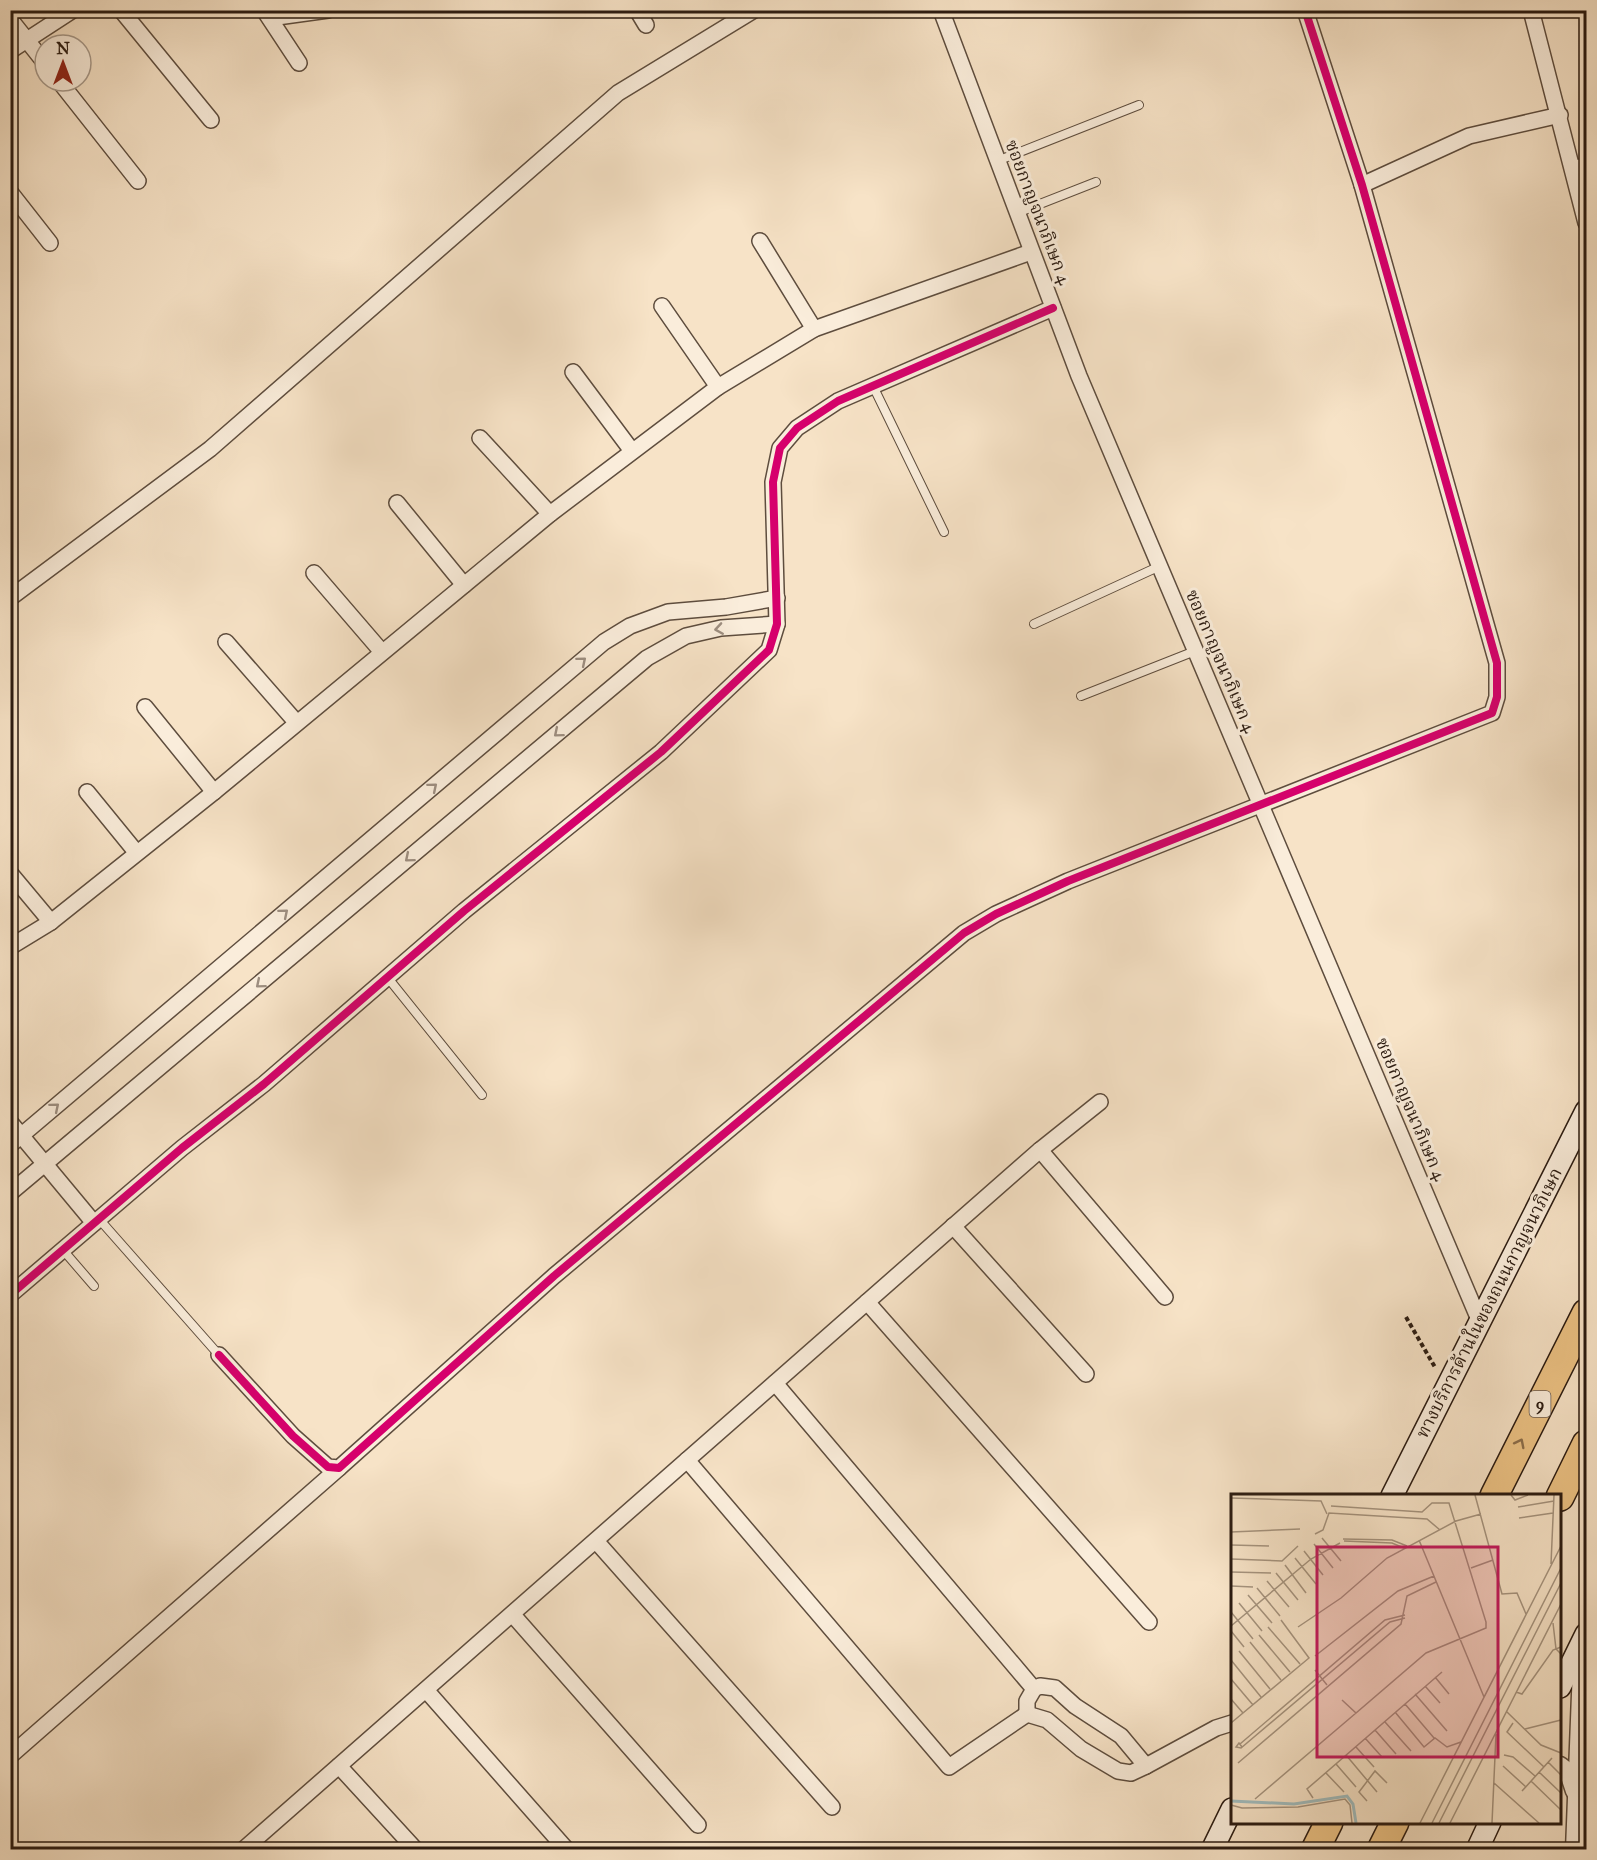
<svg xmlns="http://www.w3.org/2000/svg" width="1597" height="1860" viewBox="0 0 1597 1860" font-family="'IM FELL Great Primer','Noto Serif Thai',serif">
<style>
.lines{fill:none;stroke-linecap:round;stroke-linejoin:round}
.service-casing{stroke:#5e4d3e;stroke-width:10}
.minor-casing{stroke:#5e4d3e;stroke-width:18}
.tertiary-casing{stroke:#5e4d3e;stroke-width:21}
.secondary-casing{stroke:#2b1b11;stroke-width:24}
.motorway-casing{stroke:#2b1b11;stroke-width:30}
.path{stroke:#2b1b11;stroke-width:4;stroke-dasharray:4.5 3;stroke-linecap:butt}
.service{stroke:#faeddb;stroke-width:8}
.minor{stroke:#faeddb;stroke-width:15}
.tertiary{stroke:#faeddb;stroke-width:18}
.secondary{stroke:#faeddb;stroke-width:21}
.motorway{stroke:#ecc284;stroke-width:27}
.cycleway-casing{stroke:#faeddb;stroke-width:11}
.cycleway{stroke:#d6006c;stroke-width:8}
.oneway{stroke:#9d8e80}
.oneway2{stroke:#8c6e4a}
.labels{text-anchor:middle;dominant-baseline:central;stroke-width:6;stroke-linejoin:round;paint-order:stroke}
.shield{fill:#faeddb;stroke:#695a4e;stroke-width:1.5}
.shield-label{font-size:16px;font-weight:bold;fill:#2b1b11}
.street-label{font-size:18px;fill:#2b1b11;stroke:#faeddb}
.inset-river{fill:none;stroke:#a0bcbe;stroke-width:3}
.inset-road{fill:none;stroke:#a5937e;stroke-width:1.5}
.view{fill:#c2185b;fill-opacity:0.15;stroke:#c2185b;stroke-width:3}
.inset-edge{fill:none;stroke:#2b1b11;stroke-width:3}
</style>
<rect width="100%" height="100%" fill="#f7e3c7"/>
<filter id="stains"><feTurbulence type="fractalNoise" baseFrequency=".00333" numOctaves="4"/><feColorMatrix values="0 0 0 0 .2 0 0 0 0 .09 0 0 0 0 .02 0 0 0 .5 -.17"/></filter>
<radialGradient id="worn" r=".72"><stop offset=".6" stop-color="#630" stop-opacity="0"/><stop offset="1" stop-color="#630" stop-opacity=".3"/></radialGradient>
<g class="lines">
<defs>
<g id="service">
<polyline points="997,161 1139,105"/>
<polyline points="1570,166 1586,162"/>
<polyline points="1017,213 1096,182"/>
<polyline points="873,386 944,532"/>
<polyline points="1034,624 1160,566"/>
<polyline points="1081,696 1195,651"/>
<polyline points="388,978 482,1095"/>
<polyline points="99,1219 219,1355"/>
<polyline points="63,1250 94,1286"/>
</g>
<g id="minor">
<polyline points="121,10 211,120"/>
<polyline points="264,10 299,63"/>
<polyline points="637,10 646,25"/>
<polyline points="941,10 1079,376 1480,1322"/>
<polyline points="1531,10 1586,223"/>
<polyline points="270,18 328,10"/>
<polyline points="10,19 45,63"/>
<polyline points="10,51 73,10"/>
<polyline points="59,81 138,181"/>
<polyline points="1362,185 1469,136 1560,115"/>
<polyline points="10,192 50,243"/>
<polyline points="760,241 814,329"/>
<polyline points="662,306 718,387"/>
<polyline points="573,372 632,451"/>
<polyline points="480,438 550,514"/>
<polyline points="397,503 464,585"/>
<polyline points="314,573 382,652"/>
<polyline points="10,598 210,449 618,93 754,10"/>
<polyline points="226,642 296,722"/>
<polyline points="145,707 214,792"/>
<polyline points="87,792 136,852"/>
<polyline points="10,873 51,922"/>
<polyline points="10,947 51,922 214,792 550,514 718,387 814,329 1031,252"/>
<polyline points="10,1122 94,1223"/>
<polyline points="10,1145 604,642 630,626 668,612 726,607 777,598"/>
<polyline points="1040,1150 1165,1297"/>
<polyline points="10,1193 647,658 686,636 721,628 777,624"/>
<polyline points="953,1226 1086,1374"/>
<polyline points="10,1295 182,1148 264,1084 464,911 661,752 769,650 777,624 773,482 780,448 797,428 838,401 1053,308"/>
<polyline points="867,1302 1149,1622"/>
<polyline points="219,1355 293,1436 328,1467 339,1468 554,1276 964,933 996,914 1068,881 1492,713 1497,697 1497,663 1362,185 1305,10"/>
<polyline points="775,1383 1034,1689"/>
<polyline points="687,1460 949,1767 1027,1714"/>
<polyline points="596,1541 832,1807"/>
<polyline points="513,1615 698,1825"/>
<polyline points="426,1690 567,1850"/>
<polyline points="1027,1714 1027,1701 1034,1689 1040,1686 1055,1688 1075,1706 1121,1736 1146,1766 1216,1728 1232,1723"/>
<polyline points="1027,1714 1047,1720 1081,1749 1118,1771 1131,1773 1146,1766"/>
<polyline points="10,1756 339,1468"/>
<polyline points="339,1766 416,1850"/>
<polyline points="243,1850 1040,1150 1100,1102"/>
</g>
<g id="tertiary">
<polyline points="1560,1766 1569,1773 1575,1791"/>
<polyline points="1575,1850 1583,1642"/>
</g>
<g id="secondary">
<polyline points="1392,1496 1586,1111"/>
<polyline points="1560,1687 1586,1634"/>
<polyline points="1212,1850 1232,1809"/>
<polyline points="1477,1850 1490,1822"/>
</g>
<g id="motorway">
<polyline points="1494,1496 1586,1313"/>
<polyline points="1560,1497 1586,1444"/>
<polyline points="1315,1850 1329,1822"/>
<polyline points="1381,1850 1395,1822"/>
</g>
</defs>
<use href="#service" class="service-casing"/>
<use href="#minor" class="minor-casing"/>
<use href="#tertiary" class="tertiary-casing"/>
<use href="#secondary" class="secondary-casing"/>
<use href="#motorway" class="motorway-casing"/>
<polyline class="path" points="1406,1317 1436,1369"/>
<use href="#service" class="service"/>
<use href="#minor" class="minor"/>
<use href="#tertiary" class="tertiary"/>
<use href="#secondary" class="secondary"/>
<use href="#motorway" class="motorway"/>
<defs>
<g id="cycleway">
<polyline points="10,1295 182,1148 264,1084 464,911 661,752 769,650 777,624 773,482 780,448 797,428 838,401 1053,308"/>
<polyline points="219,1355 293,1436 328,1467 339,1468 554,1276 964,933 996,914 1068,881 1492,713 1497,697 1497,663 1362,185 1305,10"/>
</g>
</defs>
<use href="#cycleway" class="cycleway-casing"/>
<use href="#cycleway" class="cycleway"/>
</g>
<defs><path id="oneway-chevron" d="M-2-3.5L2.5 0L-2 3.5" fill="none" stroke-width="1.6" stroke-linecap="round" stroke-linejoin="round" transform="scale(1.5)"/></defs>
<g class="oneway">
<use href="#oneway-chevron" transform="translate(719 629) rotate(171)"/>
<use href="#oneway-chevron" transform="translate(582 661) rotate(-40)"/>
<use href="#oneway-chevron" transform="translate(558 733) rotate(140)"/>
<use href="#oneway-chevron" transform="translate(433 787) rotate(-40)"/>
<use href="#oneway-chevron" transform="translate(409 858) rotate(140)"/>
<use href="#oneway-chevron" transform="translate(284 913) rotate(-40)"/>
<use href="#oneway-chevron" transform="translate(260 984) rotate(140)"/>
<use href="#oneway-chevron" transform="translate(55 1107) rotate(-40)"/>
</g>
<use class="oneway2" href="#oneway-chevron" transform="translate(1520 1443) rotate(-63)"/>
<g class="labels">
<rect class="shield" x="1529.5" y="1391" width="21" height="26" rx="4.5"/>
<g class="shield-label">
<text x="1540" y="1404">9</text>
</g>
<g class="street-label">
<text transform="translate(1038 212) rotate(69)">ซอยกาญจนาภิเษก 4</text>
<text transform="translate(1221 661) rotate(67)">ซอยกาญจนาภิเษก 4</text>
<text transform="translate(1411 1109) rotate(67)">ซอยกาญจนาภิเษก 4</text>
<text transform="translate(1489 1303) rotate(-63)">ทางบริการด้านในของถนนกาญจนาภิเษก</text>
</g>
</g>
<g transform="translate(1231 1494)">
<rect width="330" height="330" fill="#f7e3c7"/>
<path class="inset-river" d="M0 307 63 310 116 302 122 310 125 329"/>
<path class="inset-road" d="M244 1 271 100 286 99 295 120M280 1 284 6 297 1M0 4 90 7 96 20M100 12 191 18 201 9H218L255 128V134L195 159 125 219 111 206M287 13 323 7M288 24 322 19M0 38 69 35M84 40 92 36 98 19 196 25 209 36M91 44 110 67M112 45 161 46 176 52M188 46 253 203M113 47 161 49 173 54M83 50 102 74M0 51 38 52M73 57 92 81M64 64 85 90M0 65 51 67 67 52M320 70 323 1M54 71 75 99M240 74 262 66M0 78 40 79M45 79 67 106M36 87 58 113M0 92 22 93M26 94 49 122M17 101 41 129M8 109 31 137M0 118 22 145M322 129 325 155 330 160M0 132 80 65 109 49M37 133 69 170M67 133 110 104 156 64 225 27 250 20M0 137 13 153M28 141 59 178M19 148 50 186M8 157 39 195M84 162 167 97 203 82M0 166 30 203M84 176 96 191M204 183 218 200M0 185 22 211M194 192 209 209M285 198 291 200 322 156 330 153M184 200 216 237M0 205 12 219M174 210 203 244M164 218 193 253 204 244 216 253 230 248M276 218 310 251 330 259M154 228 180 257M0 229 78 164 50 126M282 229 276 238 313 273M294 235 330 226M144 236 165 260M134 244 151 263M9 250 154 126 174 121M11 253 8 249 5 253 10 254 159 128 174 124M125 253 143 273M115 261 146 298M273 261 282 263 304 282M317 268 330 281M7 269 170 130 176 102 205 88M105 270 125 293M272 272 295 293M308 278 330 299M95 279 113 298M300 287 330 316M263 289 308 329M291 297 321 264M82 304 76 295 211 178M24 305 125 219M136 307 128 298 144 277 156 289M0 311 11 314 67 313 114 305 119 311 121 329M189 329 330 52M201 329 330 74M208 329 330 89M219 329 330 110M261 329 265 240"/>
<path class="view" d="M86 53H267V263H86Z"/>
<rect width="330" height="330" class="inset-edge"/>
</g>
<rect width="1597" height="1860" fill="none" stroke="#f7e3c7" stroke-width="36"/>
<rect x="12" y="12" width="1573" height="1836" fill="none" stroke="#2b1b11" stroke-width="3"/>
<rect x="18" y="18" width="1561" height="1824" fill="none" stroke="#2b1b11" stroke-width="1.5"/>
<g transform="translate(63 63)"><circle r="28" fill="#faeddb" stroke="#a7998a" stroke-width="1.5"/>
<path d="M0-4.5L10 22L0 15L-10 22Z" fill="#8f2418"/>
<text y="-9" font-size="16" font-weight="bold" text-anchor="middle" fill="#2b1b11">N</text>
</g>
<rect width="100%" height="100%" filter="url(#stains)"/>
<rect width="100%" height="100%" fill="url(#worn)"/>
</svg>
